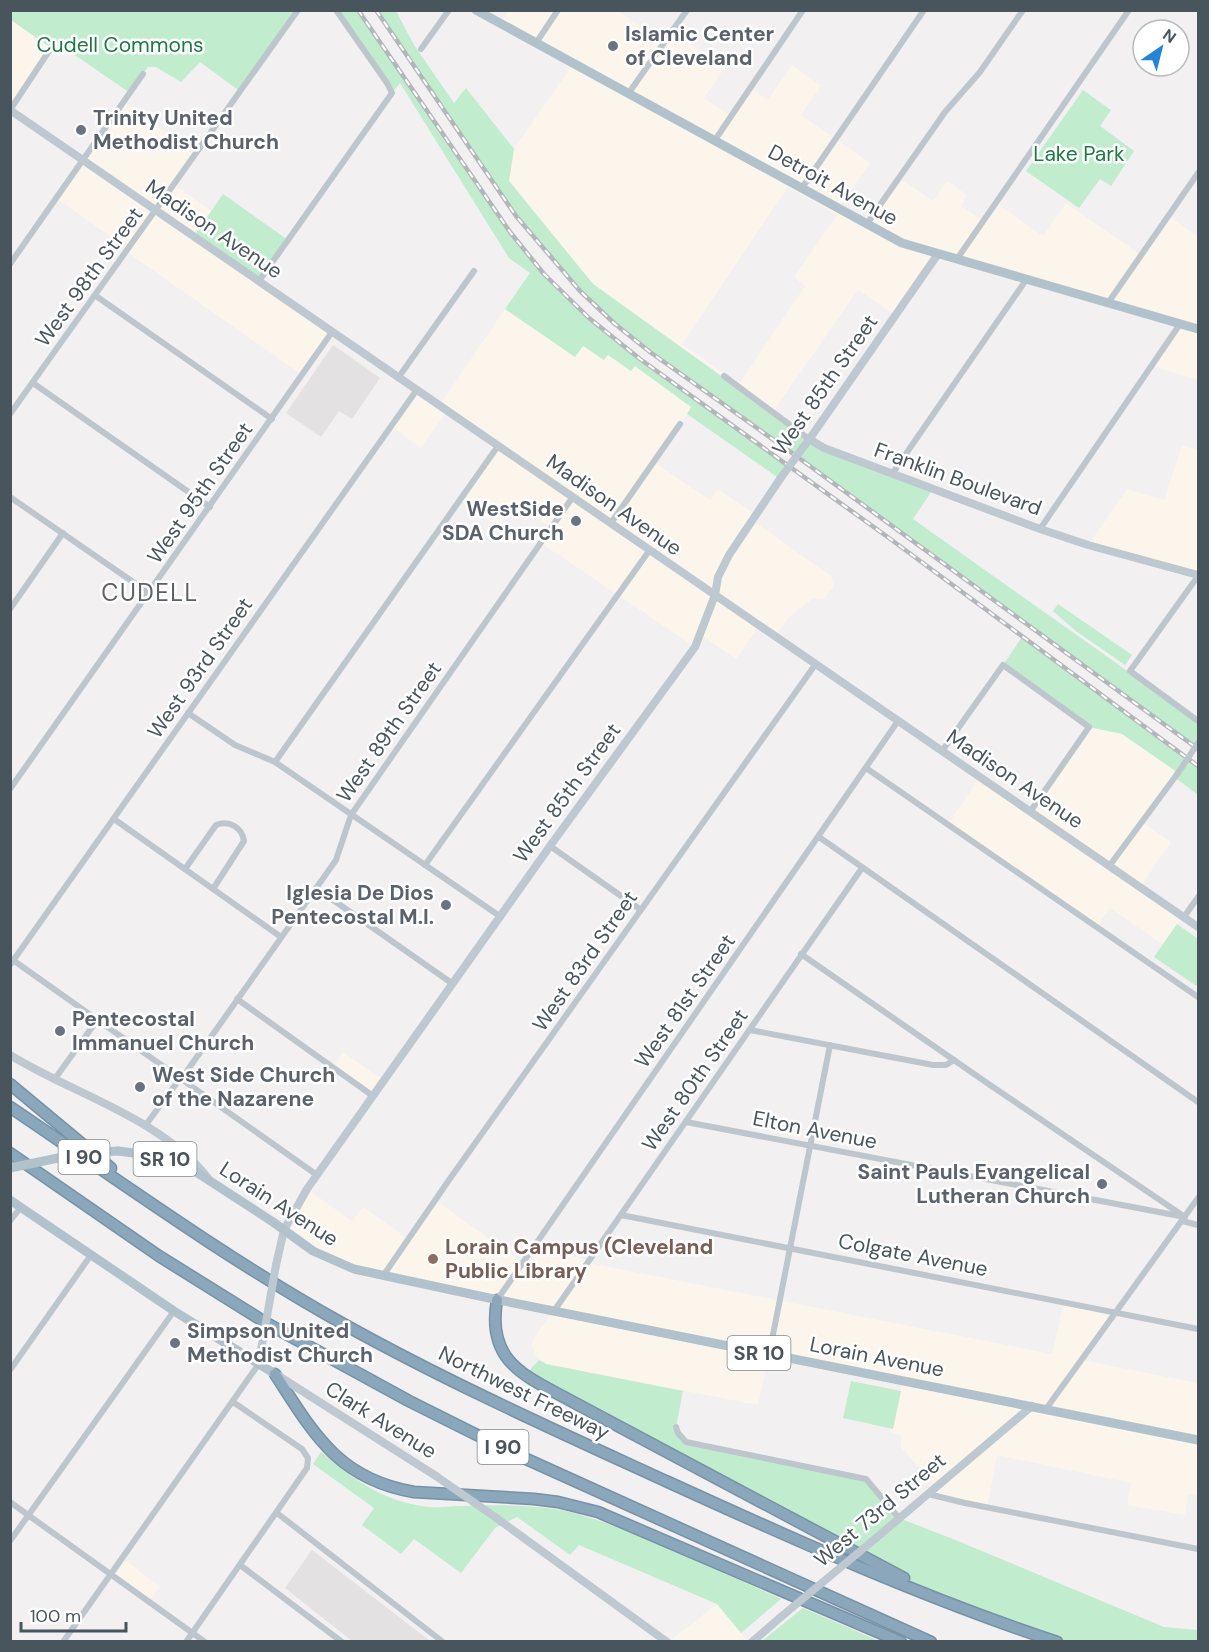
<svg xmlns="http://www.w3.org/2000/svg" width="1209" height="1652" viewBox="0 0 1209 1652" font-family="'DM Sans',sans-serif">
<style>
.commercial{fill:#fbf5eb;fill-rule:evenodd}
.education{fill:#e3e1e1}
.green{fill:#c2ecce}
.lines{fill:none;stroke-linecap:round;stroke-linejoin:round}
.highway-casing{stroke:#7792a7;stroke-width:13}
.street{stroke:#bdc6cc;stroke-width:6}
.secondary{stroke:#bdc8d0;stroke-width:8}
.primary{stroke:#b2c2cd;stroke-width:9}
.highway{stroke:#8ba7bb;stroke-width:10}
.rail-casing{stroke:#b3b6ba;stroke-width:4.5}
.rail{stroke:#fff;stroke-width:2;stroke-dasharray:7;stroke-linecap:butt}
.street-bridge{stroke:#bdc6cc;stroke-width:6}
.secondary-bridge{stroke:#bdc8d0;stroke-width:8}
.primary-bridge{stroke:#b2c2cd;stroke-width:9}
.worship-dot{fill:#6b7280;stroke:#fff;stroke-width:2}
.education-dot{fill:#8d6e63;stroke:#fff;stroke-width:2}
.labels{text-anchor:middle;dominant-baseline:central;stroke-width:5;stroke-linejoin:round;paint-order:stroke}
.shield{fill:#fff;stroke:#80888d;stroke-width:1.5}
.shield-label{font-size:20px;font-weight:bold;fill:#49555c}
.worship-label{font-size:21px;font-weight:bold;fill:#5b616d;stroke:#fff;text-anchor:start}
.park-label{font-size:21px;fill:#1e7943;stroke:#fff}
.street-label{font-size:21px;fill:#49555c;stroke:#fff}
.education-label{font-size:21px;font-weight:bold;fill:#785e54;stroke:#fff;text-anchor:start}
.quarter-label{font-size:24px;letter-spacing:1.5px;fill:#5d6164;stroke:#fff}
</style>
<rect width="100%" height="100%" fill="#f2f0f0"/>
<g class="commercial">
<path d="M617 10 664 43 672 32 725 67 704 98 731 116 750 88 768 100 792 65 821 86 801 115 870 163 838 209 866 224 899 178 933 201 947 181 967 195 961 206 983 221 996 203 1043 236 1066 203 1141 255 1169 216 1198 237V380L1152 366 1180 325 938 254 895 315 858 290 772 413 720 374 593 284 509 180 514 149 573 64 500 24 508 11ZM788 187 837 215 794 277 805 286 739 384 682 344Z"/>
<polygon points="11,20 51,48 11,110"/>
<polygon points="124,102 197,154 175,185 211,211 194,236 332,332 302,375 127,252 129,249 57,199"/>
<polygon points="505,309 575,357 583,345 604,360 608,355 630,371 634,366 692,407 654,462 710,500 718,489 756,515 753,521 831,576 834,586 824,599 813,598 789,617 774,637 758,627 736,659 701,635 695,647 541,543 551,528 515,503 499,527 460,500 498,447 447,411 421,448 391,426 416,391 439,406"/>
<polygon points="1182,445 1198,450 1198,575 1088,545 1127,489 1164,500"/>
<polygon points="1089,727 1122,734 1178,773 1142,822 1171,842 1140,887 1183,916 1163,945 1110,908 1097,926 948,824 980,777 1030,812"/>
<polygon points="343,1052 384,1081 373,1096 332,1067"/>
<polygon points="307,1189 352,1221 363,1207 408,1239 435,1200 523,1263 533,1249 590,1260 589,1263 1052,1354 1064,1302 1117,1313 1082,1360 1198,1383 1198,1495 1188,1494 1185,1515 1127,1505 1131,1483 997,1455 987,1508 927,1494 935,1486 901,1447 901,1436 891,1432 903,1380 769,1355 758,1405 546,1364 535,1355 532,1345 536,1335 553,1311 354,1269 284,1230"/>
<polygon points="126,1561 160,1586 151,1599 116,1574"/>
<polygon points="717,1604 748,1641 675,1642 672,1639"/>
</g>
<g class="education">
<polygon points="333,345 380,378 352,419 339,411 321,437 286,413"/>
<polygon points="312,1550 430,1641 352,1641 285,1588"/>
</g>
<g class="green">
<polygon points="11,10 298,11 241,92 200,62 181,82 156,67 148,67 130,93 56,42 51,48 11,20"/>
<polygon points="336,11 358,11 510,232 559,290 613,339 789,467 780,479 687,414 691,407 635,366 631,371 608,355 604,360 583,346 575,357 505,309 530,273 509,258 400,83 392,93"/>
<polygon points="376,11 396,11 414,45 454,103 466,88 514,149 509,181 593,284 809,439 933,489 913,519 1198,721 1198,749 792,453 650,352 615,324 580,291 516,216"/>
<polygon points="1083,90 1111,110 1100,126 1134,151 1111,186 1100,179 1079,208 1026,171"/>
<polygon points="223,194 288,240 259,281 194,236"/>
<polygon points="1058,604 1132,655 1125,665 1076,631 1053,611"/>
<polygon points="1022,637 1198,766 1198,795 1174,777 1177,772 1122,734 1089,727 1003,665"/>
<polygon points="1177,924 1198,939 1198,987 1154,957"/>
<polygon points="539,1360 546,1364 683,1391 676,1427 686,1442 866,1479 899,1518 958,1541 1164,1627 1198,1630 1198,1641 1057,1641 941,1599 871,1559 525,1375"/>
<polygon points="851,1381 901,1391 893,1429 843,1418"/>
<path d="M321 1452C352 1479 386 1503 429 1507 439 1508 450 1506 461 1506 493 1505 534 1504 566 1511 640 1530 712 1568 781 1599L741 1633 717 1604 579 1545 570 1555 517 1517 495 1528 461 1573 414 1539 401 1554 362 1525 374 1508 313 1464Z"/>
<polygon points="803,1608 879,1641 762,1641"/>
</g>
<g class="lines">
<defs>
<g id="highway">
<polyline points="10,1084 111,1168"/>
<path d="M10 1107C118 1180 224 1257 338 1321 445 1381 557 1431 668 1482 795 1540 924 1598 1057 1642"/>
<polyline points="10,1153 159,1256 268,1324 409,1401 513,1453 931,1642"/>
<path d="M497 1300C486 1363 526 1376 573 1402L904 1578"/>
<path d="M275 1374C314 1434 338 1479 414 1492L534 1499 558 1502 598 1512 901 1642"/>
</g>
</defs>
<use href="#highway" class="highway-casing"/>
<g class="street">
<polyline points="536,43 558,10"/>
<polyline points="421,49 449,10"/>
<polyline points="628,94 687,10"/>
<polyline points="10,110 51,48"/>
<polyline points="715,140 803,10"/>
<polyline points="802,188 924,10"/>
<polyline points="866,225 945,112 980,72 1023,10"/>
<polyline points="957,259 1129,10"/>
<polyline points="10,264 143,74"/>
<polyline points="259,281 392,93 387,83 336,10"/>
<polyline points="96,296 272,419"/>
<polyline points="1108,303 1198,173"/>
<polyline points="724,376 809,439"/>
<polyline points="398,378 474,271"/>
<polyline points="33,383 210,507"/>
<polyline points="10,414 298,10"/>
<polyline points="892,474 1026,280"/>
<polyline points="10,497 149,593"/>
<polyline points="611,523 680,424"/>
<polyline points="1040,529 1180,324"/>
<polyline points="1198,576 1130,671 1198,721"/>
<polyline points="10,609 63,533"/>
<polyline points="188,713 235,745 275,762 501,917"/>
<polyline points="942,751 1003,665 1089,727 1030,812"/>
<polyline points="275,762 498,446"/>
<polyline points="866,768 1198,997"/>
<polyline points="10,789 332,332"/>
<polyline points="114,819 281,937"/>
<polyline points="819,837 1198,1102"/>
<polyline points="550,846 641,910"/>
<polyline points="425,865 649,551"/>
<polyline points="1110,865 1178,773"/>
<path d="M185 869 216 825C229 820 242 827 244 841L213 889"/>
<polyline points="316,888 453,984"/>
<polyline points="1184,917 1198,897"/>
<polyline points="801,954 990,1085 1182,1215"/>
<polyline points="10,958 317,1175"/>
<polyline points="10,965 416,391"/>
<polyline points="237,999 373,1096"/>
<polyline points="750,1030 933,1065 946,1065 954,1060"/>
<polyline points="182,1078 336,860 351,815 572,498"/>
<polyline points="54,1080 98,1019"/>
<polyline points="686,1122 1185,1217"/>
<polyline points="145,1126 181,1077"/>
<polyline points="621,1215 1198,1329"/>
<polyline points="10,1221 21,1207"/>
<polyline points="1182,1221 1198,1225"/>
<polyline points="383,1276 449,1180 815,665"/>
<polyline points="497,1300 898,721"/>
<polyline points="554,1311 862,868"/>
<polyline points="769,1355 830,1045"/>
<polyline points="10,1370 91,1255"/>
<polyline points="1046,1409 1198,1198"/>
<polyline points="676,1427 678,1433 686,1442 866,1479 899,1518"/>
<polyline points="928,1494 965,1503 1198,1549"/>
<polyline points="10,1502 205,1642"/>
<polyline points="277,1513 443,1642"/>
<polyline points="10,1541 174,1311"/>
<polyline points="240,1565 342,1642"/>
<polyline points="63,1642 258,1365"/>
<polyline points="186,1642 307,1468 308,1458 302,1449 233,1402"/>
</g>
<g class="secondary">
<polyline points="10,110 1198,927"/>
<polyline points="809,439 824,448 1040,529 1088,545 1198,575"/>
<polyline points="806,444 938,254"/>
<path d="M10 1055C75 1095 159 1117 208 1178"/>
<polyline points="276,1265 284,1230 307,1189 550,846 695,647 715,595 718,577 729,555 780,479"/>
<polyline points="258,1365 263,1339"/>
<polyline points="277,1375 436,1476"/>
<polyline points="495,1517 667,1642"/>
<polyline points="876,1538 1032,1406"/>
<polyline points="752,1642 782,1616"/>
</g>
<g class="primary">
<polyline points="476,10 902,243 1198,329"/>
<polyline points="118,1151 149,1155 193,1170 273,1222 313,1251 354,1269 489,1298 1198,1440"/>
<polyline points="10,1200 174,1311 275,1374"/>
</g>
<use href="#highway" class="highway"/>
<defs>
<g id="rail">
<polyline points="358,10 510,232 544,274 589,318 640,359 889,538 1198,766"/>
<polyline points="376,10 516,216 580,291 615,324 650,352 792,453 1198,749"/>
</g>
</defs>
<use href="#rail" class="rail-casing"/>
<use href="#rail" class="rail"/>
<polyline class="street-bridge" points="1178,773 1198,743"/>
<g class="secondary-bridge">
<polyline points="780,479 804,446"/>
<polyline points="263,1339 276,1265"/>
<polyline points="436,1476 495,1517"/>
<polyline points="782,1616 876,1538"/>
</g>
<polyline class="primary-bridge" points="10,1168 82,1153 118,1151"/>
</g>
<g class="worship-dot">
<circle cx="613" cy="46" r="6"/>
<circle cx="81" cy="130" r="6"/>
<circle cx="576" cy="521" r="6"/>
<circle cx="446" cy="905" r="6"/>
<circle cx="60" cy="1031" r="6"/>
<circle cx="140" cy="1087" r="6"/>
<circle cx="1102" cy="1184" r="6"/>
<circle cx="175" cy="1343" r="6"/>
</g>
<circle class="education-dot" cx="433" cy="1259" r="6"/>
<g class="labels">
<g class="shield">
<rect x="58.5" y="1140" width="51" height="34" rx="4.5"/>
<rect x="133.5" y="1142" width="63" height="34" rx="4.5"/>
<rect x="727.5" y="1336" width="63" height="34" rx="4.5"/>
<rect x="477.5" y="1430" width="51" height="34" rx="4.5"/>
</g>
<g class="shield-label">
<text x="84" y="1157">I 90</text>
<text x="165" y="1159">SR 10</text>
<text x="759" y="1353">SR 10</text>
<text x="503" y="1447">I 90</text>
</g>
<g class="worship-label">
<text x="625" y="34">Islamic Center<tspan x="625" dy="24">of Cleveland</tspan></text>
<text x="93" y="118">Trinity United<tspan x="93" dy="24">Methodist Church</tspan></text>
<text x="564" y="509" text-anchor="end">WestSide<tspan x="564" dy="24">SDA Church</tspan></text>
<text x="434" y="893" text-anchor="end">Iglesia De Dios<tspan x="434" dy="24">Pentecostal M.I.</tspan></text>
<text x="72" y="1019">Pentecostal<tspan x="72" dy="24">Immanuel Church</tspan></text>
<text x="152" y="1075">West Side Church<tspan x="152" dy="24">of the Nazarene</tspan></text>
<text x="1090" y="1172" text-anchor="end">Saint Pauls Evangelical<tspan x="1090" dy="24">Lutheran Church</tspan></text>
<text x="187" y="1331">Simpson United<tspan x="187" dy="24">Methodist Church</tspan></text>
</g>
<g class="park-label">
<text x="120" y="45">Cudell Commons</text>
<text x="1079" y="154">Lake Park</text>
</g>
<g class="street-label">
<text transform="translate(833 185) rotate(29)">Detroit Avenue</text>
<text transform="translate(214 229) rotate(34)">Madison Avenue</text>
<text transform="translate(89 277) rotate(-54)">West 98th Street</text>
<text transform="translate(825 385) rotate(-55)">West 85th Street</text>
<text transform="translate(958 479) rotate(20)">Franklin Boulevard</text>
<text transform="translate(200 493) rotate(-55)">West 95th Street</text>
<text transform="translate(614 505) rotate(35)">Madison Avenue</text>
<text transform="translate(200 668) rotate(-55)">West 93rd Street</text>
<text transform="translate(389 732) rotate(-55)">West 89th Street</text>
<text transform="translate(1015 779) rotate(34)">Madison Avenue</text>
<text transform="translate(567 793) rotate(-54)">West 85th Street</text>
<text transform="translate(585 961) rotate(-55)">West 83rd Street</text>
<text transform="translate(685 1001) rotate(-55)">West 81st Street</text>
<text transform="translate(695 1080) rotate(-55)">West 80th Street</text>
<text transform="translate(815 1130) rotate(11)">Elton Avenue</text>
<text transform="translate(279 1204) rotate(33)">Lorain Avenue</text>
<text transform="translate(913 1255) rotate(11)">Colgate Avenue</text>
<text transform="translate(877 1357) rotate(11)">Lorain Avenue</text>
<text transform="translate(524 1393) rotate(26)">Northwest Freeway</text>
<text transform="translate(381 1420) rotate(32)">Clark Avenue</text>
<text transform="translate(880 1510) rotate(-40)">West 73rd Street</text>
</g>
<g class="education-label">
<text x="445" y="1247">Lorain Campus (Cleveland<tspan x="445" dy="24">Public Library</tspan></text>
</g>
<g class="quarter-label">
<text x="150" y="592">CUDELL</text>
</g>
</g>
<rect width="1209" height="1652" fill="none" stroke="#49555c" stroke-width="24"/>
<g transform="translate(1161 48) rotate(35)"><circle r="28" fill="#ffffff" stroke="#b6bbbe" stroke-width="1.5"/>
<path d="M0-4.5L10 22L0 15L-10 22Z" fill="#2684d6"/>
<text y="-9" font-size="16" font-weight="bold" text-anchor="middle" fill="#49555c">N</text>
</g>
<path d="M21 1622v9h105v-9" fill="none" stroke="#49555c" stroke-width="3"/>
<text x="30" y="1622" font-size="18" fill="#49555c" stroke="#ffffff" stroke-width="4.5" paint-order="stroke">100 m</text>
</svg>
